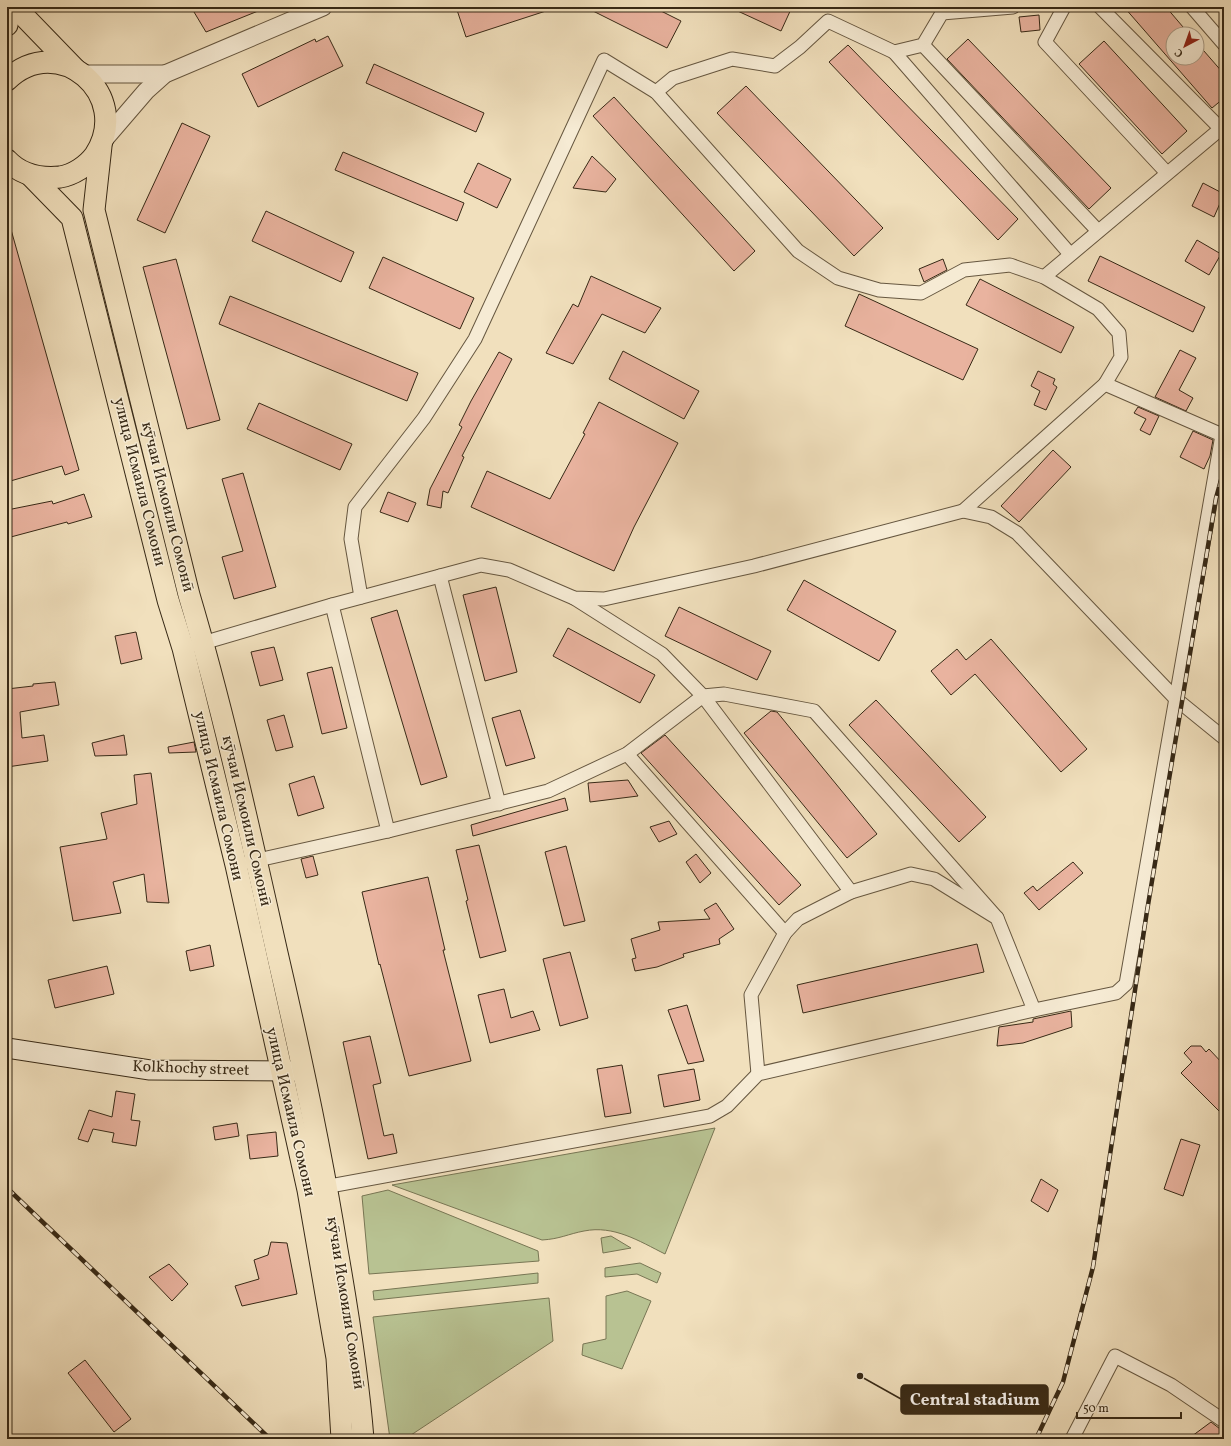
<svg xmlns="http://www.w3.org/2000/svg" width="1231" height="1446" viewBox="0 0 1231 1446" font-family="Vollkorn,serif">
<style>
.green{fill:#b8c292;stroke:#787654}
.building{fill:#e9b39f;stroke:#372916}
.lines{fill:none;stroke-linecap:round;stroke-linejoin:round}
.minor-casing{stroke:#665740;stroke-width:15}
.tertiary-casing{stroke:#665740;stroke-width:19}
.secondary-casing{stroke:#372916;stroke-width:21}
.primary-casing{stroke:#372916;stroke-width:23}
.minor{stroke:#f6ebd4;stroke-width:13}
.tertiary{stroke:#f6ebd4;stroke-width:17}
.secondary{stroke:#f6ebd4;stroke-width:19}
.primary{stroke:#f1e0bd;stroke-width:21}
.rail-casing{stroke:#372916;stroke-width:4.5}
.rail{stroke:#f6ebd4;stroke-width:3;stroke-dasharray:9;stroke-linecap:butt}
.labels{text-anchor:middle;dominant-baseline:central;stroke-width:3;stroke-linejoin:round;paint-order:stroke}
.street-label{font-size:16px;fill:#372916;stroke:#f6ebd4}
.leader{fill:none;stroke:#372916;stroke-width:1.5}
.callout-dot{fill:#372916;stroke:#f6ebd4;stroke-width:1.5}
.callout{fill:#372916;stroke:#372916;stroke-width:1.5}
.callout-label{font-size:17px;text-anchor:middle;font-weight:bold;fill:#fff}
</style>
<rect width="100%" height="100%" fill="#f1e0bd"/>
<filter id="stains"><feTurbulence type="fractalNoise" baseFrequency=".005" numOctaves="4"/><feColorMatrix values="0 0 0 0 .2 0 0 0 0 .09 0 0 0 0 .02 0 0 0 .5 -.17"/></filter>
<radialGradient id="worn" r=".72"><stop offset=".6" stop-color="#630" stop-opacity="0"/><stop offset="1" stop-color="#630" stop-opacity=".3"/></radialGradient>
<g class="green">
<path d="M715 1128 665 1254C639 1241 614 1225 584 1231 568 1234 560 1239 542 1240L392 1185Z"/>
<polygon points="388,1190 538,1251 539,1261 369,1274 362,1196"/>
<polygon points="611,1236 631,1248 603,1253 601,1238"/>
<polygon points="640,1263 661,1273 657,1283 637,1274 605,1277 605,1268"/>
<polygon points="538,1273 538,1283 374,1300 373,1291"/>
<polygon points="627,1291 651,1301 622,1369 582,1355 583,1344 606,1339 606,1296"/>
<polygon points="549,1298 553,1341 405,1439 390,1439 373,1317"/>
</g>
<g class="building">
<polygon points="191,7 268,7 206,32"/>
<polygon points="456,7 552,7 552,9 466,37"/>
<polygon points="585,7 653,7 681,21 667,48"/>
<polygon points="729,7 792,7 781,31"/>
<polygon points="1124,7 1166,7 1189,34 1173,34 1173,58 1197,58 1197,43 1224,74 1224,98 1212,108"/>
<polygon points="1039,15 1040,30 1021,32 1019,17"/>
<polygon points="328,36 343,66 258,107 242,74 315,39 316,42"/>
<polygon points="968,39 1111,188 1089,209 947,59"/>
<polygon points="1104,41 1187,131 1162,154 1079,64"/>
<polygon points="848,45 1018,219 998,240 829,62"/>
<polygon points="374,64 484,113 476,132 366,83"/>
<polygon points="746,86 883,228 854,256 717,113"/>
<polygon points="614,97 755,251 734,271 593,116"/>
<polygon points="182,123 210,136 165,233 137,220"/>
<polygon points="343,152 464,203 457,221 335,170"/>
<polygon points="592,156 616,179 606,192 573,188"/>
<polygon points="478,163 511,179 497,208 464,192"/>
<polygon points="1203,183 1224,194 1214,217 1192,206"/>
<polygon points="266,211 354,252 341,282 252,241"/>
<polygon points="7,226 10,226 79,470 65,475 62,466 7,482"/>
<polygon points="1197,240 1221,254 1209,275 1185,261"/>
<polygon points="1100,256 1205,307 1193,332 1088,281"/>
<polygon points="383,257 474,298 460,329 369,288"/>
<polygon points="176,259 220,420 187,429 143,267"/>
<polygon points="943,259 947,270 924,282 919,269"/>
<polygon points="591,276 661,308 645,333 602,314 573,364 546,353 573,304 578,307"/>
<polygon points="980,279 1074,327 1061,353 966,305"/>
<polygon points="859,294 978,349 963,380 845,326"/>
<polygon points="230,296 418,373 407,401 219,324"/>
<polygon points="1180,350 1196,358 1179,390 1193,398 1186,411 1155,397"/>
<polygon points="623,351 699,391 684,419 609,379"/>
<polygon points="499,352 512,359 462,456 464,457 448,493 443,491 441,508 427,505 430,489 462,427 459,425 471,401"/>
<polygon points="1038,371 1055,379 1053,384 1057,387 1046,410 1034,405 1040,391 1031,386"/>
<polygon points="599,402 678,443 634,527 614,571 471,507 487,471 550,499 585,434 583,433"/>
<polygon points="259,403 352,444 340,470 247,429"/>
<polygon points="1138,407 1159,416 1150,435 1140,430 1146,419 1134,413"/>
<polygon points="1193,431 1213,440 1210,456 1204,469 1180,457"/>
<polygon points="1053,450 1071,467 1019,522 1001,506"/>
<polygon points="243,473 276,587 234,599 222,557 243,551 222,479"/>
<polygon points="388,492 416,503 408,522 380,512"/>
<polygon points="84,494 92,517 68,524 67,522 7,538 7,510 52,501 53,504"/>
<polygon points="804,580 896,631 879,661 787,610"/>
<polygon points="496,587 517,672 485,681 463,595"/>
<polygon points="679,607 771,651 757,680 665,636"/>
<polygon points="397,610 447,777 421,785 371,618"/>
<polygon points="568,628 655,675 640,703 553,656"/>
<polygon points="136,632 142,659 121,664 115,636"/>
<polygon points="991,639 1087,749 1061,772 975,674 951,695 931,671 957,649 966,660"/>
<polygon points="274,647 283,680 260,686 251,652"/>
<polygon points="332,667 347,728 322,734 307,673"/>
<polygon points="55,682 59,705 20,712 22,738 44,735 48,761 7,767 7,689 33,686 33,684"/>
<polygon points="876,700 986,817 959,842 849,725"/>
<polygon points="520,710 535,758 506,766 492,718"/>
<polygon points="771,711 777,712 877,834 847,858 744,733"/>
<polygon points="284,715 293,747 276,751 267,720"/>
<polygon points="124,735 127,755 95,756 92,743"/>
<polygon points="665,735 801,885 779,905 641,753"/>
<polygon points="194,742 196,752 169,753 168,747"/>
<polygon points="151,773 169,903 147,902 144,874 113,882 121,913 73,921 60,847 107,839 101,813 137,804 134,775"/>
<polygon points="314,776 324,808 298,816 289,784"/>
<polygon points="628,780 638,796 590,802 588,783"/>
<polygon points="565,798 568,810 473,836 471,825"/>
<polygon points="669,821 677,834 659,842 650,827"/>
<polygon points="479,845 506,951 480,958 466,901 468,900 456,850"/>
<polygon points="566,846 585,921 564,926 545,852"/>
<polygon points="696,854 711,873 700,883 686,862"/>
<polygon points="313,856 318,875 306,878 301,859"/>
<polygon points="1073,862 1083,873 1039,910 1024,893 1033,886 1037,891"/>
<polygon points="428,877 445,950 443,950 471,1061 409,1076 380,964 379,965 362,892"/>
<polygon points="716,903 734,929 719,939 720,944 683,954 684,957 657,967 635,971 632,959 636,958 631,939 660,930 658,922 710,919 704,910"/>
<polygon points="977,944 984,972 803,1013 797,985"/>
<polygon points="210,945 214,966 190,971 186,951"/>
<polygon points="570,952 588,1018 560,1026 543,959"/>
<polygon points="107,966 114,994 55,1008 48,980"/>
<polygon points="504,989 511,1018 533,1011 540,1030 490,1043 478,995"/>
<polygon points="687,1005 704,1061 688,1064 668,1010"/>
<polygon points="1071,1011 1072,1027 1023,1043 997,1046 999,1027 1033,1022 1033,1019"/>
<polygon points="370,1036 381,1083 373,1085 384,1136 393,1134 397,1153 368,1159 343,1042"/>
<polygon points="1191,1046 1201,1046 1206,1052 1209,1049 1224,1065 1224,1116 1181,1073 1192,1062 1184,1053"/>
<polygon points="622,1065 631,1113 605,1117 597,1069"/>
<polygon points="694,1069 700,1100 664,1107 658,1075"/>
<polygon points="116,1091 135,1094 131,1120 140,1121 136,1146 112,1142 114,1133 93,1129 88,1142 78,1139 89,1110 112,1117"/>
<polygon points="237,1123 239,1136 215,1140 213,1127"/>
<polygon points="276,1132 278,1156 250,1159 247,1135"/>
<polygon points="1181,1139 1200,1145 1183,1196 1164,1189"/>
<polygon points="1041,1179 1058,1190 1048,1212 1031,1201"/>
<polygon points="271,1242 287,1243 297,1294 242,1306 235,1286 259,1279 254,1260 268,1255"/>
<polygon points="169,1264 188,1284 172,1301 149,1277"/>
<polygon points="85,1360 131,1419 114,1432 68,1373"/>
<polygon points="1211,1422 1224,1432 1224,1439 1188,1439"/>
</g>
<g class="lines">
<defs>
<g id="minor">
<polyline points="1064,7 1045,42 1167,173"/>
<polyline points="1100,7 1221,129"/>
<polyline points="1192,7 1224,44"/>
<polyline points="923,45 1098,231"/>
<polyline points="894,52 1070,254"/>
<polyline points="656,92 673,78 732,59 775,66 800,47 828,21 894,52 923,45 942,13 1013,7"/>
<polyline points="1044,277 1224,126"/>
<polyline points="440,576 499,804"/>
<polyline points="361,597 351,539 355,507 424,418 475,339 604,60 656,92 798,251 838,278 879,290 921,293 964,270 1010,265 1044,277 1098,309 1119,333 1121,357 1105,384 963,511"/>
<polyline points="574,598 662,654 703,696 851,892"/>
<polyline points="332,605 388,831"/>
<polyline points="196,645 332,605 481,565 509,570 574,598 604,599 754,566 963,511 991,517 1017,533 1176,699 1224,738"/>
<polyline points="627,754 785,933"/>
<polyline points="249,862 388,831 548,791 627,754 703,696 724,694 814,711 997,918"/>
<polyline points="758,1074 751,995 785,933 798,919 851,892 911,874 934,879 997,918 1034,1010"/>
<polyline points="319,1188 710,1116 727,1106 758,1074 1034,1010 1116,993 1126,984 1222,435 1105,384"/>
<polyline points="1072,1439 1115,1356 1171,1385 1224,1421"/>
</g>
<g id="tertiary">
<polyline points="84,74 165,74"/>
<polyline points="103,141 146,91 165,74 323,7"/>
</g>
<polyline id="secondary" points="7,1048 150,1070 297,1071"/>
<g id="primary">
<polyline points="15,7 75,69"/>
<polyline points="7,25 9,7"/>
<path d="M7 80C58 30 134 95 95 155 87 166 73 175 60 177 39 179 21 175 7 160"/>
<path d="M101 146 94 210 189 595C224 713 250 833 277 953 300 1052 321 1150 337 1250 348 1313 358 1375 363 1439"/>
<polyline points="31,176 72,218 168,600 183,648 236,865 308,1190 337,1358 342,1439"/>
</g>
</defs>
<use href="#minor" class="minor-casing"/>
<use href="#tertiary" class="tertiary-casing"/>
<use href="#secondary" class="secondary-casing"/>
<use href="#primary" class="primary-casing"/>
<use href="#minor" class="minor"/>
<use href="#tertiary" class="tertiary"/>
<use href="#secondary" class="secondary"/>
<use href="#primary" class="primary"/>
<defs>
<g id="rail">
<polyline points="7,1188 270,1439"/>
<polyline points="1036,1439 1063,1382 1093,1267 1147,911 1216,498 1224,469"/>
</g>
</defs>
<use href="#rail" class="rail-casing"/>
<use href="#rail" class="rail"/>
</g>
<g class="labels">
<g class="street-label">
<text transform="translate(139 482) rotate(76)">улица Исмаила Сомони</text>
<text transform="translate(167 507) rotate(76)">кӯчаи Исмоили Сомонӣ</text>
<text transform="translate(218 796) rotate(77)">улица Исмаила Сомони</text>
<text transform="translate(246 821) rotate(77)">кӯчаи Исмоили Сомонӣ</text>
<text transform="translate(191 1069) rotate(2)">Kolkhochy street</text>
<text transform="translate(290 1112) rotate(77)">улица Исмаила Сомони</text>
<text transform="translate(345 1303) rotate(81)">кӯчаи Исмоили Сомонӣ</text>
</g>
</g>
<path class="leader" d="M860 1376L901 1399"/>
<circle class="callout-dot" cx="860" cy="1376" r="4"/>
<rect class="callout" x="901" y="1385" width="147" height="29" rx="4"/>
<g class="callout-label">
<text x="975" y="1405">Central stadium</text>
</g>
<rect width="1231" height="1446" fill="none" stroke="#f1e0bd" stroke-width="24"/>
<rect x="8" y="8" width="1215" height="1430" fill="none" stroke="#372916" stroke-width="2"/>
<rect x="12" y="12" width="1207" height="1422" fill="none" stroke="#372916"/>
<g transform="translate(1185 46) rotate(221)"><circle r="19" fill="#f6ebd4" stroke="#aa9d88"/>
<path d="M0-3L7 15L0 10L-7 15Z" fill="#8f2418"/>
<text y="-6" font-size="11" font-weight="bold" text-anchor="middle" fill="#372916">С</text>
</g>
<path d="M1077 1412v6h104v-6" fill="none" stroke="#372916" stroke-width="2"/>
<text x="1083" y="1412" font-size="12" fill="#372916" stroke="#f6ebd4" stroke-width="3" paint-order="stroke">50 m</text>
<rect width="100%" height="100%" filter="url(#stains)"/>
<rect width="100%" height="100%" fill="url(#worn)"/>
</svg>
